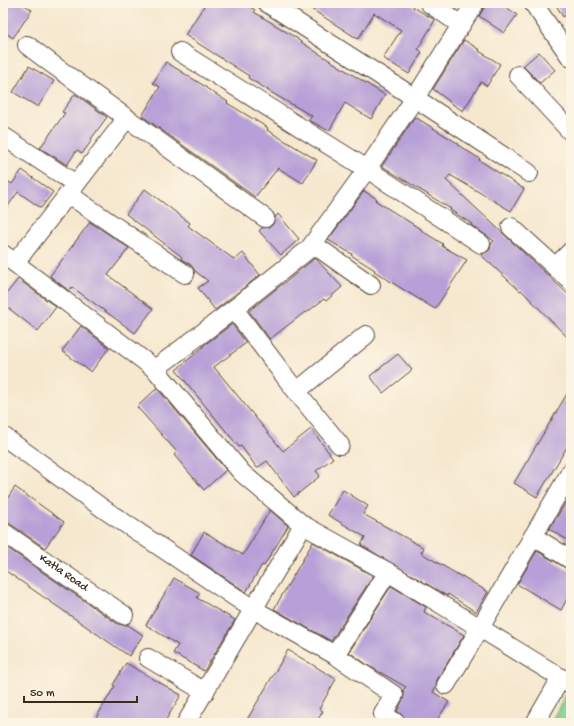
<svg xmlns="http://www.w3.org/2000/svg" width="574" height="726" viewBox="0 0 574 726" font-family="'Gochi Hand',sans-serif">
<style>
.green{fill:#85d494;stroke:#607f59}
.building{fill:#b7a0d7}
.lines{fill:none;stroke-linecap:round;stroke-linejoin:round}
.minor-casing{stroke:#574639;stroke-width:20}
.minor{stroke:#fff;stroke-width:18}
.labels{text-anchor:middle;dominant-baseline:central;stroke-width:4;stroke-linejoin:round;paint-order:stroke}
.street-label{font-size:12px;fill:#3b2a1e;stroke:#fcf5e5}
</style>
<rect width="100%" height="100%" fill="#fcf5e5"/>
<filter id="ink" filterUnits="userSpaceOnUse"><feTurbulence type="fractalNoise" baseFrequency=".025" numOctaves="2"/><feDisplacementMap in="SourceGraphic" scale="8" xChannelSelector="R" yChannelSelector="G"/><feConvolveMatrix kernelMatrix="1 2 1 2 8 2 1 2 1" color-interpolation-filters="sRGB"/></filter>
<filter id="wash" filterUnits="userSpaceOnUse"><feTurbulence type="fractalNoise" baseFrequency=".012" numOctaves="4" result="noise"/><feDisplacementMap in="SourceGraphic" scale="16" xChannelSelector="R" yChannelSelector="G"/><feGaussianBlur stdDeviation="0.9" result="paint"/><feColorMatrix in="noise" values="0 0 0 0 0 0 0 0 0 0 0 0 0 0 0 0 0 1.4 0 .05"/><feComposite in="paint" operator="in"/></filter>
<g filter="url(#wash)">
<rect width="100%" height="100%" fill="#f6e8cf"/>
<polygon class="green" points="569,690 571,691 571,723 550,723"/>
<g id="blocks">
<g class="building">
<polygon points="3,3 22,3 32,10 13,38 3,31"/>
<polygon points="206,3 243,3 255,10 254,12 298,39 298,40 318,53 385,95 371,119 345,103 329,131 309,120 312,116 267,90 268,90 248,78 249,76 185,35"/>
<polygon points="302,3 415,3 413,7 435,20 418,49 422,52 409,74 383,58 401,30 374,13 358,39"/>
<polygon points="487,3 501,3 517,15 504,33 479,16"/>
<polygon points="555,3 571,3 571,12 563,17"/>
<polygon points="464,40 480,50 479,51 500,64 487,86 481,82 463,111 449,102 449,101 433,89"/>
<polygon points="539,52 555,70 540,83 523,66"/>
<polygon points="166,62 206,87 206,88 228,102 227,103 268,128 267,130 317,160 303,183 278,168 255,197 142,116 160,87 153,83"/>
<polygon points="29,66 54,81 38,107 13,92"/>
<polygon points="75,94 107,117 91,139 92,140 82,154 77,150 67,165 40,148 65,113 62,112"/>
<polygon points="415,117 459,144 458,145 480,159 479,160 524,189 511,211 450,175 446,180 571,297 571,341 521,290 520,291 481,255 490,250 491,244 494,241 471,225 472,224 450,210 451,209 382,166"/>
<polygon points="22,170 53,192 41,208 18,192 3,213 3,178 12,184"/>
<polygon points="145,189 190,223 188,226 235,260 243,253 260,275 215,310 198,288 208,281 195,271 191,265 181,259 182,257 126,214"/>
<polygon points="364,191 377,199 376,201 422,230 422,231 443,244 442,246 467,260 435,309 396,285 374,271 375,270 351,255 352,254 328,240"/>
<polygon points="278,214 299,239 281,255 259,231 262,228 270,227 273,224 275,217"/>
<polygon points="90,222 129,248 108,275 153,309 135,333 72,287 69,291 50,276"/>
<polygon points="315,258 342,287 326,301 324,299 306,313 305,312 270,339 249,311 281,285 282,285"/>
<polygon points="18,279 56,307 38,331 3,304 3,298"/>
<polygon points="232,324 246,343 214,367 283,451 311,429 333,458 316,471 320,476 294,497 267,461 257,468 241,446 239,447 176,370 203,347 203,346"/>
<polygon points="81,326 109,348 91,372 62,351"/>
<polygon points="398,354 412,370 383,393 370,376"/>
<polygon points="571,387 571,449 567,447 537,497 514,483"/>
<polygon points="157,388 226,470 204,490 174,455 177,452 137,407"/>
<polygon points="15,487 64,522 45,548 9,523 3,522 3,505"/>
<polygon points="343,490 368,506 363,514 424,548 421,553 462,577 462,576 488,592 476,612 448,594 447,596 361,545 365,537 328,515"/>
<polygon points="571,494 571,542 549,529"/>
<polygon points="270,510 288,526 264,566 262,565 246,592 191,555 204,532 243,555"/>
<polygon points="313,542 373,576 331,641 274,609"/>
<polygon points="3,545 118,624 123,625 128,625 143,635 129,656 3,569"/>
<polygon points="537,551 571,571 571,592 561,610 517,584"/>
<polygon points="174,578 200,593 197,598 235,620 204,671 173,653 178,645 146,625"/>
<polygon points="391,586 426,607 424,612 464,635 437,680 436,686 433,692 449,702 435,723 411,723 406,719 397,711 403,700 404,695 403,690 406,687 369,666 349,652"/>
<polygon points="288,650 336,679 319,709 323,711 316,723 245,723"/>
<polygon points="126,663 181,695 164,723 93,723 115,686 113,685"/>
</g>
</g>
</g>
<g filter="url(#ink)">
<use href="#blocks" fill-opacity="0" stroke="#574639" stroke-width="1"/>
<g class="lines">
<defs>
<g id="minor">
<polyline points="267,3 415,98 529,173"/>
<polyline points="429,3 461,25"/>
<polyline points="533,3 571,58"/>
<polyline points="27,45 52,64 265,218"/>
<polyline points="180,52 367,169 481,244"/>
<polyline points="518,75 571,132"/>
<polyline points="3,136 76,184"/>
<polyline points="68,194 185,274"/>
<polyline points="511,227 571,281"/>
<polyline points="313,244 371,285"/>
<polyline points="3,254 155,369 242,473 303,525 388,572 480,628 446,685"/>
<polyline points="15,263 127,118"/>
<polyline points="555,267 571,251"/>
<polyline points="234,309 292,386 340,445"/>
<polyline points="155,369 234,309 309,249 367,169 415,98 475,3"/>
<polyline points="297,391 366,335"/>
<polyline points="3,436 105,510 253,609 335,655 394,695 383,714 396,723"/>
<polyline points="571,471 480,628 571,684"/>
<path id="s1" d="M3 532 124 615"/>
<polyline points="533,536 571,560"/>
<polyline points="335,655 388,572"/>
<polyline points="148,658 205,692"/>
<polyline points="186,723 303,525"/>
<polyline points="535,723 561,678"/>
</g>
</defs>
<use href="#minor" class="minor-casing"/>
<use href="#minor" class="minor"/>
</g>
</g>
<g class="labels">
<g class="street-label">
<text stroke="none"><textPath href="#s1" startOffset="73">Katla Road</textPath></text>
</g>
</g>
<rect width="574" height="726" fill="none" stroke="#fcf5e5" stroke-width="16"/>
<path d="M24 696v6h113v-6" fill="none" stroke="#3b2a1e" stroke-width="2"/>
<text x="30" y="696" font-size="12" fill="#3b2a1e" stroke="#fcf5e5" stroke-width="3" paint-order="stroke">50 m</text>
</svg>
